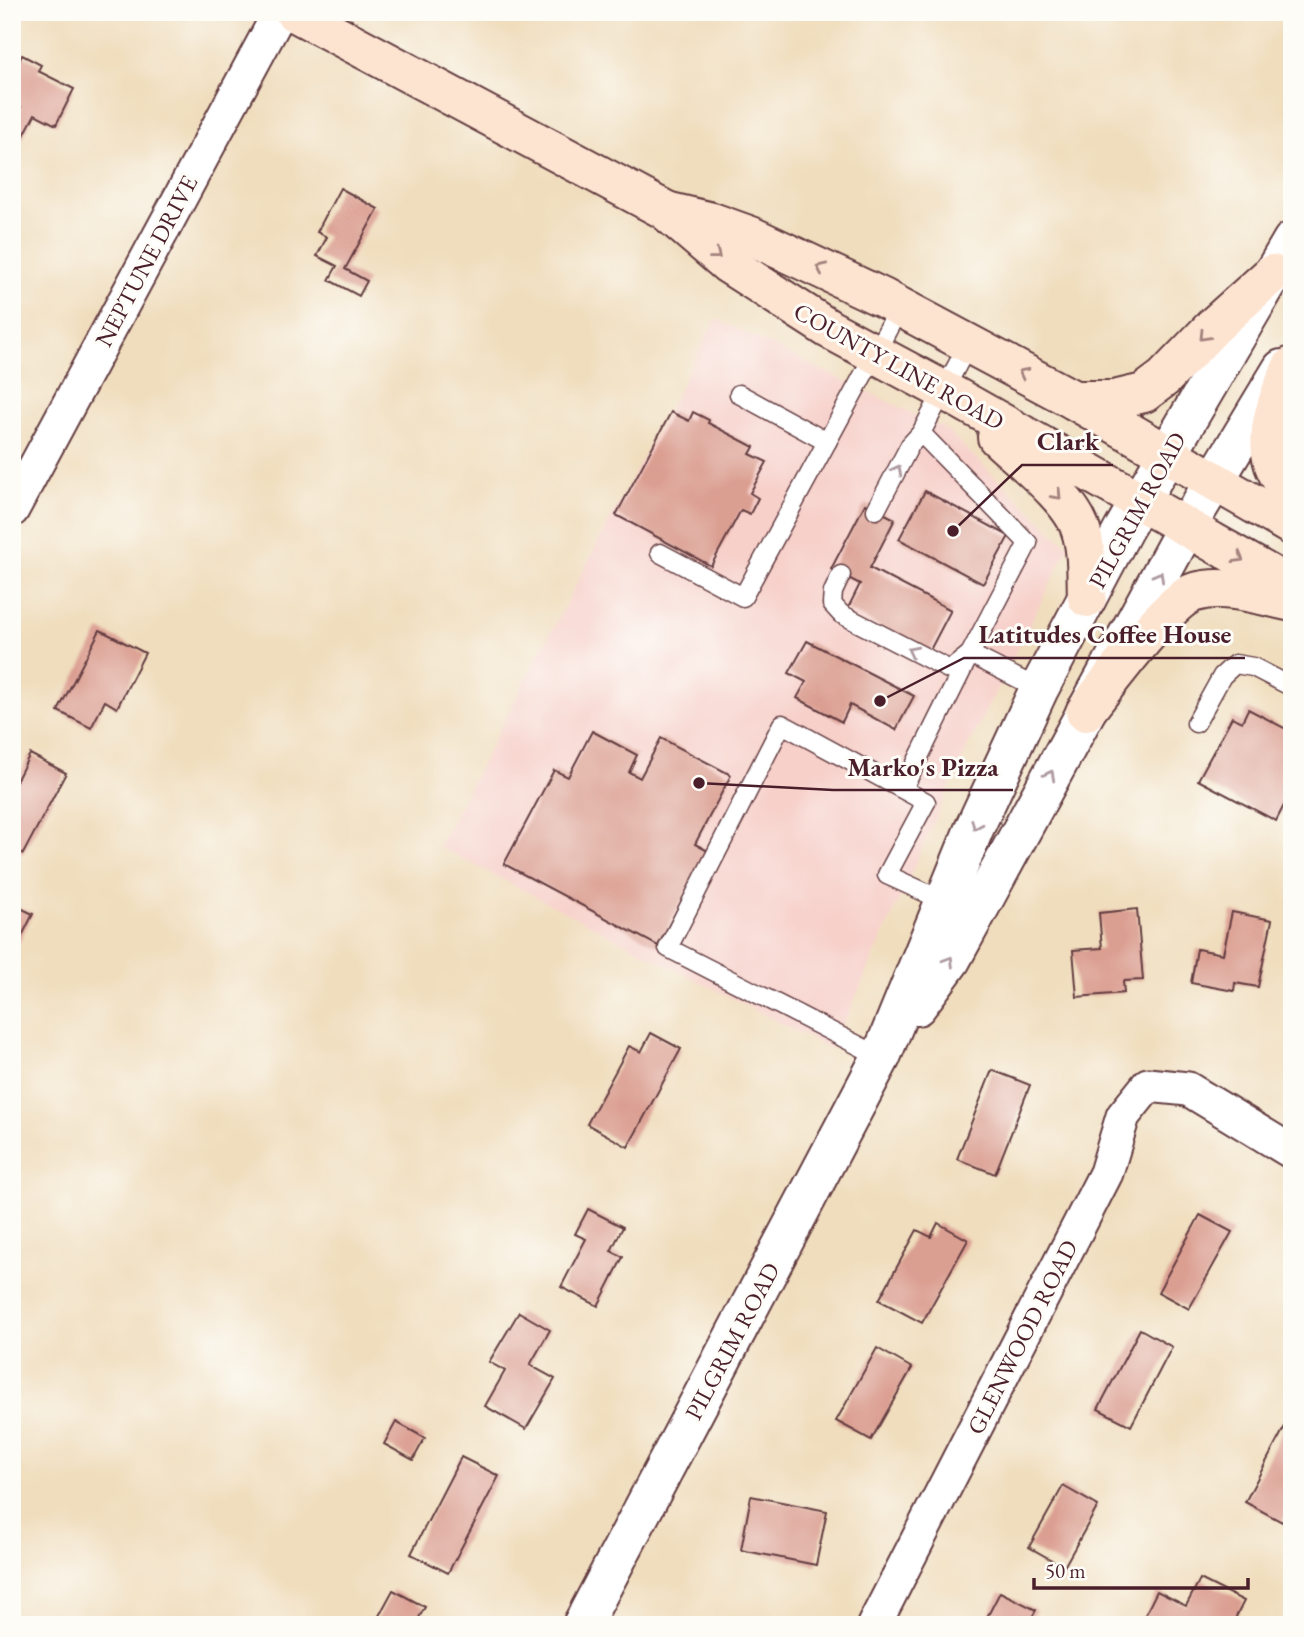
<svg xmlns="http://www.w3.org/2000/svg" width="1304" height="1637" viewBox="0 0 1304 1637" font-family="'EB Garamond',serif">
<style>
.built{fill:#f7d0ca}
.building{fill:#db9f92}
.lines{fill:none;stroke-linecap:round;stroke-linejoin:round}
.service-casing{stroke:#633c41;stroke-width:21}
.minor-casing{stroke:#633c41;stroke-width:37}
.tertiary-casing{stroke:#633c41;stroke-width:42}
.secondary-casing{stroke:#633c41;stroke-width:42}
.service{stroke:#fff;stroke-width:18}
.minor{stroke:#fff;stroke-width:33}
.tertiary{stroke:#fff;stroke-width:38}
.secondary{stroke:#fde4d1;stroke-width:38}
.oneway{stroke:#a4827e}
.oneway2{stroke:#ae9aa0}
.labels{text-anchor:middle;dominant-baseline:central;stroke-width:6;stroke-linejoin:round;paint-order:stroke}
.street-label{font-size:24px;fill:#4a1f2b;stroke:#fdfcf7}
.leader{fill:none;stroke:#4a1f2b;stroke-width:2.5}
.callout-dot{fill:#4a1f2b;stroke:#fdfcf7;stroke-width:2.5}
.callout-label{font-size:26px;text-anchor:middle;font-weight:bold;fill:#4a1f2b;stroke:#fdfcf7;stroke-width:6;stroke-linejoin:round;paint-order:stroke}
</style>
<rect width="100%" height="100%" fill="#fdfcf7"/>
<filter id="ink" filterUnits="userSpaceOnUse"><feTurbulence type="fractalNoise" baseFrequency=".0143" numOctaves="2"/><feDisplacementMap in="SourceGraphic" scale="14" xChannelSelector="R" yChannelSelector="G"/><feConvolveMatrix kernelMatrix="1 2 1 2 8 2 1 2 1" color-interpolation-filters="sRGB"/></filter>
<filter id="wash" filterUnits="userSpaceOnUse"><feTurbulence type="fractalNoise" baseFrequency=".00686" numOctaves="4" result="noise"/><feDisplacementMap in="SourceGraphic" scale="28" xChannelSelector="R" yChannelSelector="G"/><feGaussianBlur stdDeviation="1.57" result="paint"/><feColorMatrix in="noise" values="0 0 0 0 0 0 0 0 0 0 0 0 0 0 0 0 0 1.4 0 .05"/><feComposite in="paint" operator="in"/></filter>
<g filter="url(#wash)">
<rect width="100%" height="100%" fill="#f0ddbd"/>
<polygon class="built" points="716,319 945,429 1069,547 968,746 849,1012 830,1049 438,846"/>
<g id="blocks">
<g class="building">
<polygon points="22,55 41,65 38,71 74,89 56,125 35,114 16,151 12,149 12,114 17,116 21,107 12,102 12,75"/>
<polygon points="340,188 378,209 345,269 367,281 359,296 329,280 337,266 317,256 327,237 317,232"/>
<polygon points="671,412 689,421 693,412 709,420 708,423 754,447 750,454 767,462 750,493 758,498 750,514 741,510 711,566 616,515"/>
<polygon points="925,491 1009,536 983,584 899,539"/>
<polygon points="865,504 895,519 870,568 951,610 929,652 847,610 860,584 831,569"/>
<polygon points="100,630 145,653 117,708 105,701 91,728 58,711"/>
<polygon points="807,641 914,696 896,730 850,705 842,722 797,698 806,682 789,673"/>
<polygon points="1248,709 1292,732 1292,790 1276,821 1198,780 1232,717 1242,722"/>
<polygon points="592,731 637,755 629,772 640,778 661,738 731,775 695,844 708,851 658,946 504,864 554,770 568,777"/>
<polygon points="30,754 66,773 23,854 12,848 12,789"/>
<polygon points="12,904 33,914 16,948 12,946"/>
<polygon points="1137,909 1143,980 1123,981 1124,993 1077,997 1073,950 1102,948 1099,913"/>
<polygon points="1232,912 1272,920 1258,987 1235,983 1234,991 1191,983 1197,949 1223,954"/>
<polygon points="651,1033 681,1049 628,1147 587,1124 629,1046 641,1052"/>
<polygon points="992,1070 1030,1085 995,1174 957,1159"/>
<polygon points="588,1209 623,1227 611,1251 623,1257 598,1306 561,1287 586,1239 575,1234"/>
<polygon points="1200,1215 1232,1232 1189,1309 1158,1292"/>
<polygon points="938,1223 968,1240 922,1323 879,1300 917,1230 931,1237"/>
<polygon points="519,1312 550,1330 530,1365 555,1379 526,1429 485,1406 505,1371 489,1362"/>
<polygon points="1140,1329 1172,1347 1131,1426 1098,1409"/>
<polygon points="877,1348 912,1368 871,1440 836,1421"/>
<polygon points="1292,1413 1292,1504 1282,1522 1245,1502"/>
<polygon points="396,1422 425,1438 413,1460 384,1444"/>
<polygon points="461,1457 499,1476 448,1573 411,1554"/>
<polygon points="1063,1486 1098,1506 1064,1567 1029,1547"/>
<polygon points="751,1496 827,1511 816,1565 741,1550"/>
<polygon points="1200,1579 1244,1601 1232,1625 1140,1625 1157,1591 1186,1606"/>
<polygon points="393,1590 425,1607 415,1625 374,1625"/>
<polygon points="1000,1592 1036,1610 1028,1625 983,1625"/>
</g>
</g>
</g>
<g filter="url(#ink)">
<use href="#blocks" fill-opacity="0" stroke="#633c41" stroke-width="2"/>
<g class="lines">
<defs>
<g id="service">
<polyline points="969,343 921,433 1028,543 970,654 1039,689"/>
<polyline points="739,394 827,442"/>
<polyline points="876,510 910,445 921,433"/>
<polyline points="660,553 743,597 900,307"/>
<polyline points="841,575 833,592 832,604 841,614 950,670 970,654"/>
<polyline points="1196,723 1222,676 1235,664 1253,667 1292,687"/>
<polyline points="903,789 967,660"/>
<polyline points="881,1057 668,948 782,724 926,802 887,875 944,901"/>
</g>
<g id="minor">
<polyline points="12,510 280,12"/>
<polyline points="874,1625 1106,1173 1123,1116 1148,1085 1188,1089 1292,1152"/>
</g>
<g id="tertiary">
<polyline points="917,1006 951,960 1186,528 1282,369"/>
<polyline points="582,1625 881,1057 974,829 1039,689 1123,530 1292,241"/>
</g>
<g id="secondary">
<polyline points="294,12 665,210 728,264 829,329 956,397 1292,587"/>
<polyline points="670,212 712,222 751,236 883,298 1074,400 1292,526"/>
<path d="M1292 366C1279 394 1264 431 1273 462 1276 473 1285 486 1292 496"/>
<polyline points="1074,400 1114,400 1144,393 1164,378 1214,326 1272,274"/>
<path d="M997 437C1021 460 1070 498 1080 528 1088 550 1086 575 1087 598"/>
<path d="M1085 712C1105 687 1168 600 1195 592 1225 583 1262 596 1292 602"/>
</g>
</defs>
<use href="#service" class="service-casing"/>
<use href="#minor" class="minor-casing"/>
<use href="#tertiary" class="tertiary-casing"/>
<use href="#secondary" class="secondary-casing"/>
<use href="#service" class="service"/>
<use href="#minor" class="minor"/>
<use href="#tertiary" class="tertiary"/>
<use href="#secondary" class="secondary"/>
</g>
<defs><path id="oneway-chevron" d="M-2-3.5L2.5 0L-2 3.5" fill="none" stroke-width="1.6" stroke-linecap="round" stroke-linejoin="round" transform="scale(1.75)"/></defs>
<g class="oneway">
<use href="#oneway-chevron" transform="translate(716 255) rotate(38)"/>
<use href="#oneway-chevron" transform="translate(821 268) rotate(-155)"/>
<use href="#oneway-chevron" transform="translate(1204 336) rotate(134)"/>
<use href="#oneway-chevron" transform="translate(1023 373) rotate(-152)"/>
<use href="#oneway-chevron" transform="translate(1057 495) rotate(46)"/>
<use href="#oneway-chevron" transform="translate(1239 558) rotate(29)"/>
</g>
<g class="oneway2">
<use href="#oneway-chevron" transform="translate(897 470) rotate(-62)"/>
<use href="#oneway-chevron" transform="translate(1159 576) rotate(-61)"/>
<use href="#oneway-chevron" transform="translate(912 651) rotate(-153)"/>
<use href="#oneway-chevron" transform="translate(1050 775) rotate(-62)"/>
<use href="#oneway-chevron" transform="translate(976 825) rotate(114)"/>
<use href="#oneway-chevron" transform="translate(949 961) rotate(-58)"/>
</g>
</g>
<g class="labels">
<g class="street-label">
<text transform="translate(146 261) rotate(-62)">NEPTUNE DRIVE</text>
<text transform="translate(899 366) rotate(29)">COUNTY LINE ROAD</text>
<text transform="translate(1137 510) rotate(-61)">PILGRIM ROAD</text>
<text transform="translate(1022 1337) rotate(-63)">GLENWOOD ROAD</text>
<text transform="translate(732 1341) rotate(-62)">PILGRIM ROAD</text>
</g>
</g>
<path class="leader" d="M953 531L1022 465H1113M880 701L964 658H1245M699 783L833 790H1013"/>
<g class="callout-dot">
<circle cx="953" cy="531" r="7"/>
<circle cx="880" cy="701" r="7"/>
<circle cx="699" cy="783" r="7"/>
</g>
<g class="callout-label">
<text x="1068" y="450">Clark</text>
<text x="1105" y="643">Latitudes Coffee House</text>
<text x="923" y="776">Marko's Pizza</text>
</g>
<rect width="1304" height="1637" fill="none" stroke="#fdfcf7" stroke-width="42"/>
<path d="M1034 1578v10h214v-10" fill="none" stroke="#4a1f2b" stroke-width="3.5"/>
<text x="1045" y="1578" font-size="21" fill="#4a1f2b" stroke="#fdfcf7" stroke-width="5" paint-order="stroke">50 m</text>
</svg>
